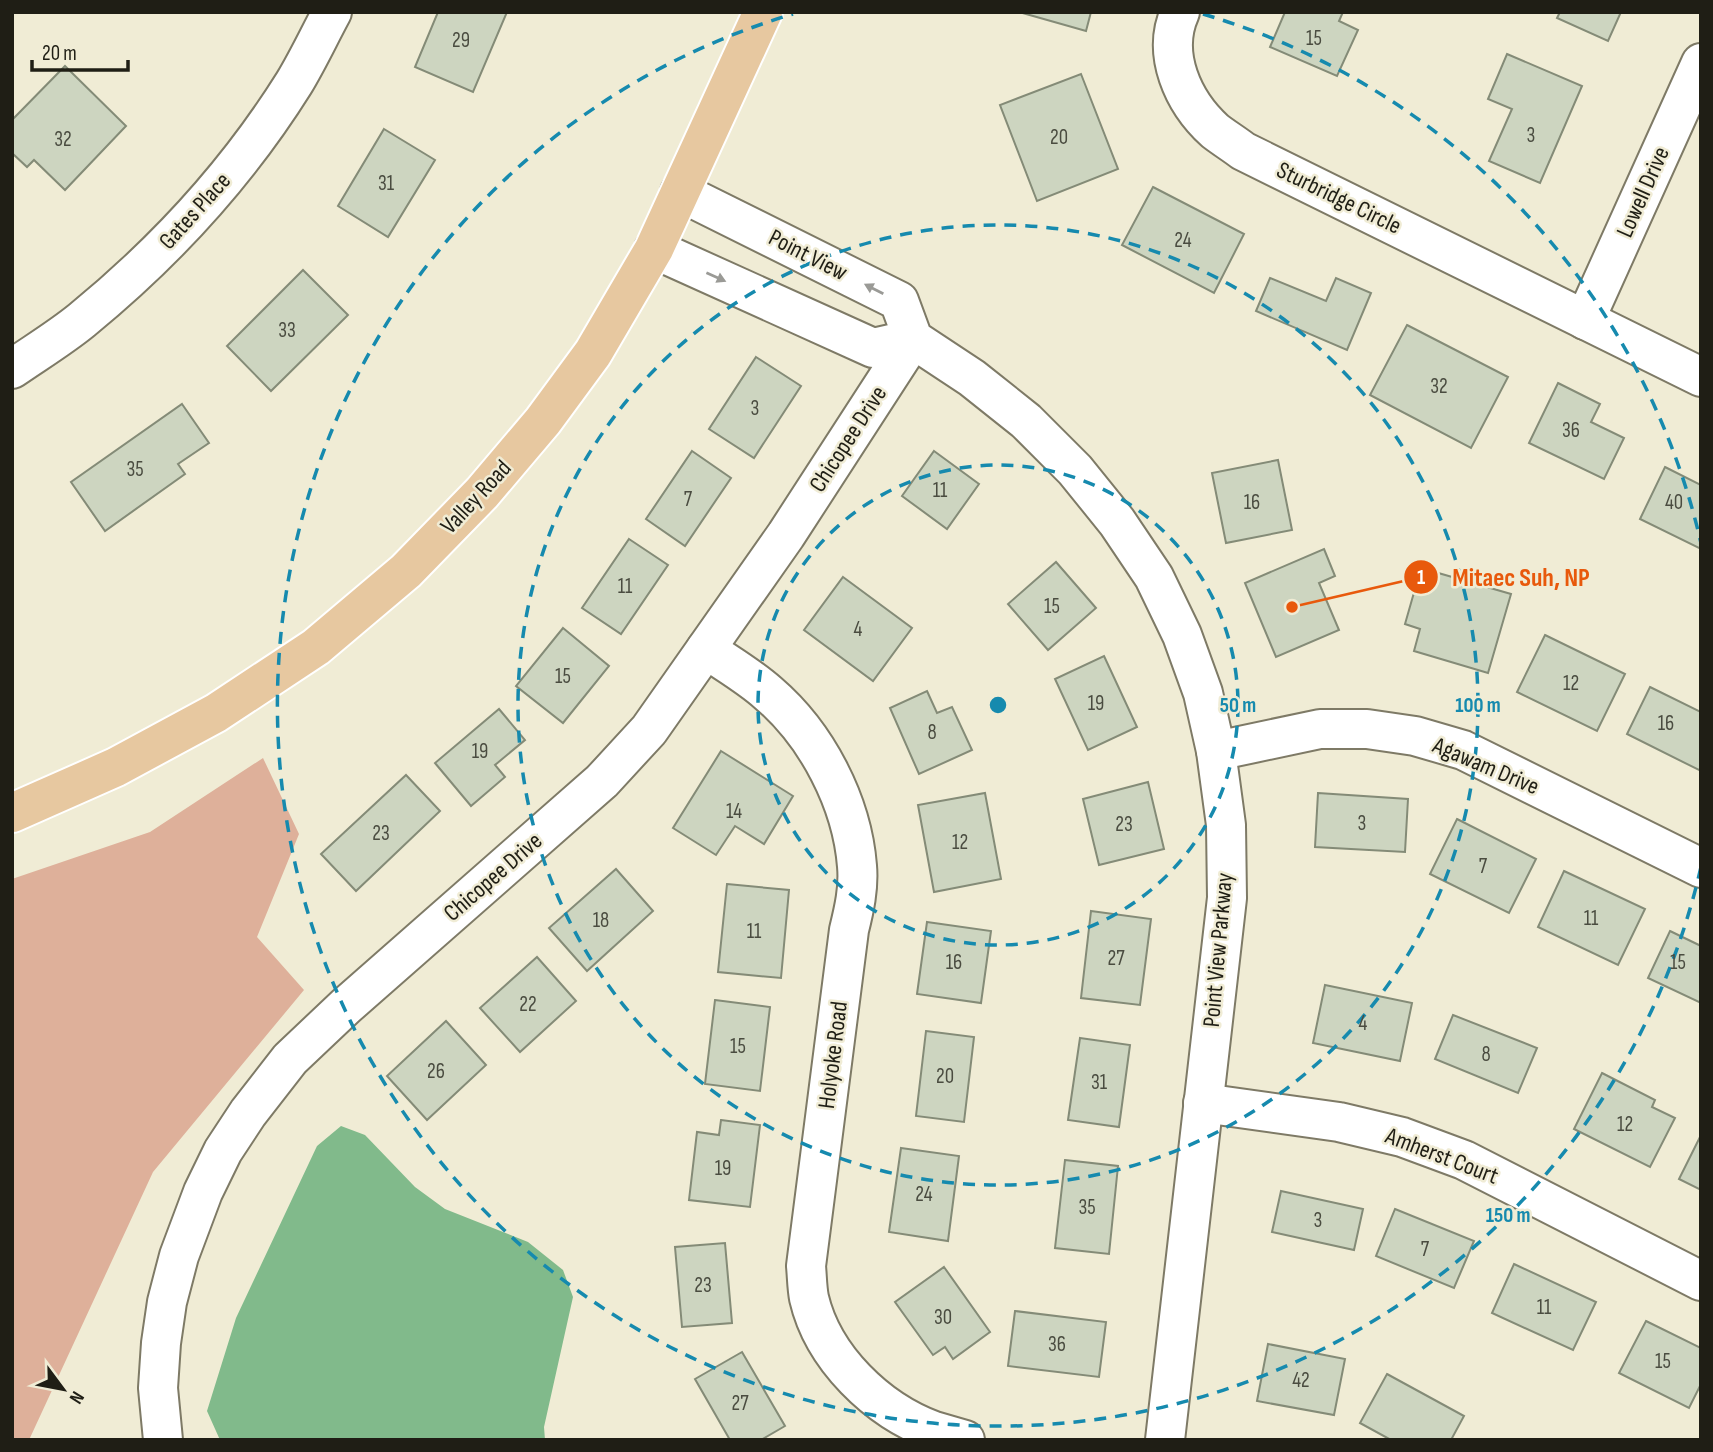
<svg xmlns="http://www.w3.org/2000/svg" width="1713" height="1452" viewBox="0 0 1713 1452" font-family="'Sofia Sans Condensed',sans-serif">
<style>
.green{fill:#deb09a}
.water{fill:#81ba8b}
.building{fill:#cdd5c0;stroke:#848b77;stroke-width:2}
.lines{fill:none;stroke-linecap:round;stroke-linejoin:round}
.minor-casing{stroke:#7e7a66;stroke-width:42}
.major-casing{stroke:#fff;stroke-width:42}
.minor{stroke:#fff;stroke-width:38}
.major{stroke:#e7c8a0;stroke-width:38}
.oneway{fill:#9a9a96}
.ring{fill:none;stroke:#168aae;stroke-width:3.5;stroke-dasharray:12 9}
.labels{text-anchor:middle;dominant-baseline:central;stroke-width:5;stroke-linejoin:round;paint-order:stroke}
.number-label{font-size:21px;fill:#4a4c40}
.street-label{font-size:24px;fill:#1f1e15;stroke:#f0ecd5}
.centre{fill:#168aae;stroke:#f0ecd5;stroke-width:3.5}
.ring-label{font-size:21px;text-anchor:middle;font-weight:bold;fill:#168aae;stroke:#f0ecd5;stroke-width:5;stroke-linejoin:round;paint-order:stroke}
.leader{fill:none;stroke:#e8590c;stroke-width:2.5}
.callout-dot{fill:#e8590c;stroke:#f0ecd5;stroke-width:2.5}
.mark-label{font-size:21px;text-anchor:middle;font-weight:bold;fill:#fff}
.callout-label{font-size:26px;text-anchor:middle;font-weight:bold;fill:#e8590c;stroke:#f0ecd5;stroke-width:5;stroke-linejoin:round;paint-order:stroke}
</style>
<rect width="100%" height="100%" fill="#f0ecd5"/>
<polygon class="green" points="263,758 299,834 257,937 304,990 153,1172 29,1440 12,1440 12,879 150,832"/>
<polygon class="water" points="341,1126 365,1135 415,1187 445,1209 528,1242 563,1270 573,1297 544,1427 545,1440 220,1440 207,1411 236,1318 317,1146"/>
<g class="building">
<polygon points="438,12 507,12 473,92 415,67"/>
<polygon points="1019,12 1091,12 1086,31"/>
<polygon points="1285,12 1343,12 1339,21 1358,30 1337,76 1270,47"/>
<polygon points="1560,12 1621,12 1608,41 1557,18"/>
<polygon points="1507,54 1582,86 1540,183 1489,161 1512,109 1488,99"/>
<polygon points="65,66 126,126 65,190 34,160 27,167 12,153 12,120"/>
<polygon points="1081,74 1118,169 1037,201 1000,105"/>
<polygon points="384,129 435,160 388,237 338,206"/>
<polygon points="1153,187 1244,234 1214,293 1122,245"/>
<polygon points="303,270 348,315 271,391 227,346"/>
<polygon points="1270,278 1326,301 1336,278 1371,293 1347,350 1256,311"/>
<polygon points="1407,325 1508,377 1471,448 1370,395"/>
<polygon points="756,357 801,386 754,458 709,429"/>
<polygon points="1558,383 1600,404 1591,422 1624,438 1604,479 1529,443"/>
<polygon points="182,404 209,443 178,464 185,474 105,531 71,482"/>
<polygon points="692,451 731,478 685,546 646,519"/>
<polygon points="934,451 979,484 947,529 902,496"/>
<polygon points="1278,460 1292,530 1226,543 1212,473"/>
<polygon points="1665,467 1701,485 1701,549 1640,519"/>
<polygon points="629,539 668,565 621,634 582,608"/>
<polygon points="1324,549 1335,576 1319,583 1339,630 1276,657 1245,583"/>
<polygon points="1056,562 1096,608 1048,650 1008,604"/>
<polygon points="1421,568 1511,594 1488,673 1414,651 1420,629 1405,624"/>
<polygon points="843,577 912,628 873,681 804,630"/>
<polygon points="563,628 609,666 563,723 516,686"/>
<polygon points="1545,635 1625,674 1597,731 1517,692"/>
<polygon points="1104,656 1137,727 1088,750 1055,679"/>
<polygon points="1650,687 1701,712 1701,771 1627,734"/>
<polygon points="927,691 937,713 952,707 972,750 919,774 890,708"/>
<polygon points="499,709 525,740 495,765 505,777 471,806 435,763"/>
<polygon points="721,751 793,796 764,844 735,826 716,855 673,828"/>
<polygon points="406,775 440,811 356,891 321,854"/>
<polygon points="1148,782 1164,849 1099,865 1083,799"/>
<polygon points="985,793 1001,879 934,892 918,805"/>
<polygon points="1318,793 1408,799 1405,852 1315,847"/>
<polygon points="1457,819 1536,859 1509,913 1430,874"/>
<polygon points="616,869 653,911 587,971 549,928"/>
<polygon points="1564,871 1645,909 1618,965 1538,927"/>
<polygon points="727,884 789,890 781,978 718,972"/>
<polygon points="1091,911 1151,919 1140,1005 1081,998"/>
<polygon points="927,922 991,931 981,1003 917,994"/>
<polygon points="1670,931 1701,946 1701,1003 1648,978"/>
<polygon points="537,957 576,1001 520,1052 480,1008"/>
<polygon points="1325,985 1412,1003 1400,1061 1313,1043"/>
<polygon points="715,1000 770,1007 760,1091 705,1084"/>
<polygon points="1453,1015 1537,1048 1518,1093 1435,1059"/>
<polygon points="446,1021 486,1065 427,1120 387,1076"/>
<polygon points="926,1031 974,1037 964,1122 916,1116"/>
<polygon points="1080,1038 1130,1045 1119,1127 1068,1120"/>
<polygon points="1602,1073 1655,1100 1652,1107 1675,1118 1650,1167 1574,1129"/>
<polygon points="721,1120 760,1125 750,1207 689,1200 697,1132 719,1135"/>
<polygon points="1701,1135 1701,1190 1679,1179"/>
<polygon points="901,1148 959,1156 948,1241 889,1232"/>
<polygon points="1065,1160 1118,1166 1109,1254 1055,1248"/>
<polygon points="1281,1191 1363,1209 1354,1250 1272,1232"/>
<polygon points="1395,1209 1474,1241 1454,1288 1376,1256"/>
<polygon points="725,1243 732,1323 682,1327 675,1247"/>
<polygon points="1514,1264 1596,1302 1573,1350 1492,1313"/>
<polygon points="944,1267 990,1332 953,1359 945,1347 933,1355 895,1302"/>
<polygon points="1015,1311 1106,1322 1099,1377 1008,1366"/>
<polygon points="1646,1321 1701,1348 1701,1384 1689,1408 1619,1373"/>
<polygon points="1268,1344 1345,1359 1334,1415 1257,1401"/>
<polygon points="742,1352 785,1426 761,1440 730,1440 695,1379"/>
<polygon points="1387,1374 1464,1416 1451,1440 1391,1440 1360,1423"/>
</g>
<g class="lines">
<defs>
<g id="minor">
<path d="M1180 12C1161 54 1183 102 1215 131 1224 138 1234 144 1243 151L1701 377"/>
<polyline points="680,192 899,301 913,339 972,378 1026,421 1075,470 1117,522 1154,577 1182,635 1203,693 1216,751 1226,825 1227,898 1165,1440"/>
<polyline points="654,249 873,348 913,339"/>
<polyline points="1585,320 1701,63"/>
<path d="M12 369C35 353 60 338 82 320 165 252 237 174 294 83 308 60 319 36 332 12"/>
<path d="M706 649C726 663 749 676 768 693 817 735 852 802 857 866 859 888 854 910 849 930L806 1266C807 1276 807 1288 809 1298 823 1358 877 1410 934 1431 944 1434 955 1437 965 1440"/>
<polyline points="1216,751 1320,729 1367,729 1415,736 1463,750 1701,868"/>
<polyline points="1203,1103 1339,1122 1402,1137 1464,1160 1701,1281"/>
<polyline points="163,1440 158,1388 161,1343 167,1302 179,1256 203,1192 223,1151 248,1113 290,1059 346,1006 602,781 649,730 786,535 913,339"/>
</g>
<polyline id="major" points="12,813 116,767 216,713 316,647 406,571 482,493 543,421 593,353 654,249 763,12"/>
</defs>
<use href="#minor" class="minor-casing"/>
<use href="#major" class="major-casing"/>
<use href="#minor" class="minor"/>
<use href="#major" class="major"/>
</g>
<defs><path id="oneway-solid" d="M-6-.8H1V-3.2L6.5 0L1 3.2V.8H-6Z" transform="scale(1.75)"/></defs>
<g class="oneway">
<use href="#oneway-solid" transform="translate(716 277) rotate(24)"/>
<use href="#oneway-solid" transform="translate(874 289) rotate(-153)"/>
</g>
<g class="ring">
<circle cx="998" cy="705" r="240"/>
<circle cx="998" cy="705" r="480"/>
<path d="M1701 867A721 721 0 1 1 793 14M1203 14A721 721 0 0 1 1701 543"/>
</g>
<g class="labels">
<g class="number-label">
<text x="1314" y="38">15</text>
<text x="461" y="40">29</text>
<text x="1531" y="135">3</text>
<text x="1059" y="137">20</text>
<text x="63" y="139">32</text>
<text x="386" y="183">31</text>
<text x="1183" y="240">24</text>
<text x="287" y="330">33</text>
<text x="1439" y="386">32</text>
<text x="755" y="408">3</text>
<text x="1571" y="430">36</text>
<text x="135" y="469">35</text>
<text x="940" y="490">11</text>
<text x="688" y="499">7</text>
<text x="1252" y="502">16</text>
<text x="1674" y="502">40</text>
<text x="625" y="586">11</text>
<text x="1052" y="606">15</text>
<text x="858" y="629">4</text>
<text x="563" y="676">15</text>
<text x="1571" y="683">12</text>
<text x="1096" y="703">19</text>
<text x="1666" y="723">16</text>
<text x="932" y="732">8</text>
<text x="480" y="751">19</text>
<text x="734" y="811">14</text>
<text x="1362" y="823">3</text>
<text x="1124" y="824">23</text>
<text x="381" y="833">23</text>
<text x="960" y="842">12</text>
<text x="1483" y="866">7</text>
<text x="1591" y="918">11</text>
<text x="601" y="920">18</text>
<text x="754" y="931">11</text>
<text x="1116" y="958">27</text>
<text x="954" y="962">16</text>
<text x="1678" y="962">15</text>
<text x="528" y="1004">22</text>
<text x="1363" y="1023">4</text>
<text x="738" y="1046">15</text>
<text x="1486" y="1054">8</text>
<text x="436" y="1071">26</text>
<text x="945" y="1076">20</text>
<text x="1099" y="1082">31</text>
<text x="1625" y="1124">12</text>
<text x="723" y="1168">19</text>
<text x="924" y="1194">24</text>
<text x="1087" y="1207">35</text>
<text x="1318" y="1220">3</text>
<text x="1425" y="1249">7</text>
<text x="703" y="1285">23</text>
<text x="1544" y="1307">11</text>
<text x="943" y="1317">30</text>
<text x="1057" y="1344">36</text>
<text x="1663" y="1361">15</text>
<text x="1301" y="1380">42</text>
<text x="740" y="1403">27</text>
</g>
<g class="street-label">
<text transform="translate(1643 192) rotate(-66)">Lowell Drive</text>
<text transform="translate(1339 198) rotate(26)">Sturbridge Circle</text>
<text transform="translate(195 211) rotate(-48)">Gates Place</text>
<text transform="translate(808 255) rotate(27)">Point View</text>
<text transform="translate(848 439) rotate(-57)">Chicopee Drive</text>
<text transform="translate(476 497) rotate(-47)">Valley Road</text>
<text transform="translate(1486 766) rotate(23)">Agawam Drive</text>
<text transform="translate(493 877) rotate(-41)">Chicopee Drive</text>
<text transform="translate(1218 950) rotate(-85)">Point View Parkway</text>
<text transform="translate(833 1055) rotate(-83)">Holyoke Road</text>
<text transform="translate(1442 1156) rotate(21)">Amherst Court</text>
</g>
</g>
<circle cx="998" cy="705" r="10" class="centre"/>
<g class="ring-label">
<text x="1238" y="712">50 m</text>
<text x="1478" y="712">100 m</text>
<text x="1508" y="1222">150 m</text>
</g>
<path class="leader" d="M1292 607L1421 577"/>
<g class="callout-dot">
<circle cx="1292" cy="607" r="7"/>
<circle cx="1421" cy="577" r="18"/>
</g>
<g class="mark-label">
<text x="1421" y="584">1</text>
</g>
<g class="callout-label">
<text x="1521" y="586">Mitaec Suh, NP</text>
</g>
<rect width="1713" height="1452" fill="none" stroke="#1f1e15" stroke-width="28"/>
<g transform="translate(63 1389) rotate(122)" stroke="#f0ecd5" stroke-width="5" paint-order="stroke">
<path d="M0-5L12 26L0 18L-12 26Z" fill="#1f1e15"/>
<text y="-10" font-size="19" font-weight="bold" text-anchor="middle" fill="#1f1e15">N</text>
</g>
<path d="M32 60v10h96v-10" fill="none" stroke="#1f1e15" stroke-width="3.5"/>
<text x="42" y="60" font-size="21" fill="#1f1e15" stroke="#f0ecd5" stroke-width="5" paint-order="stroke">20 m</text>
</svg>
